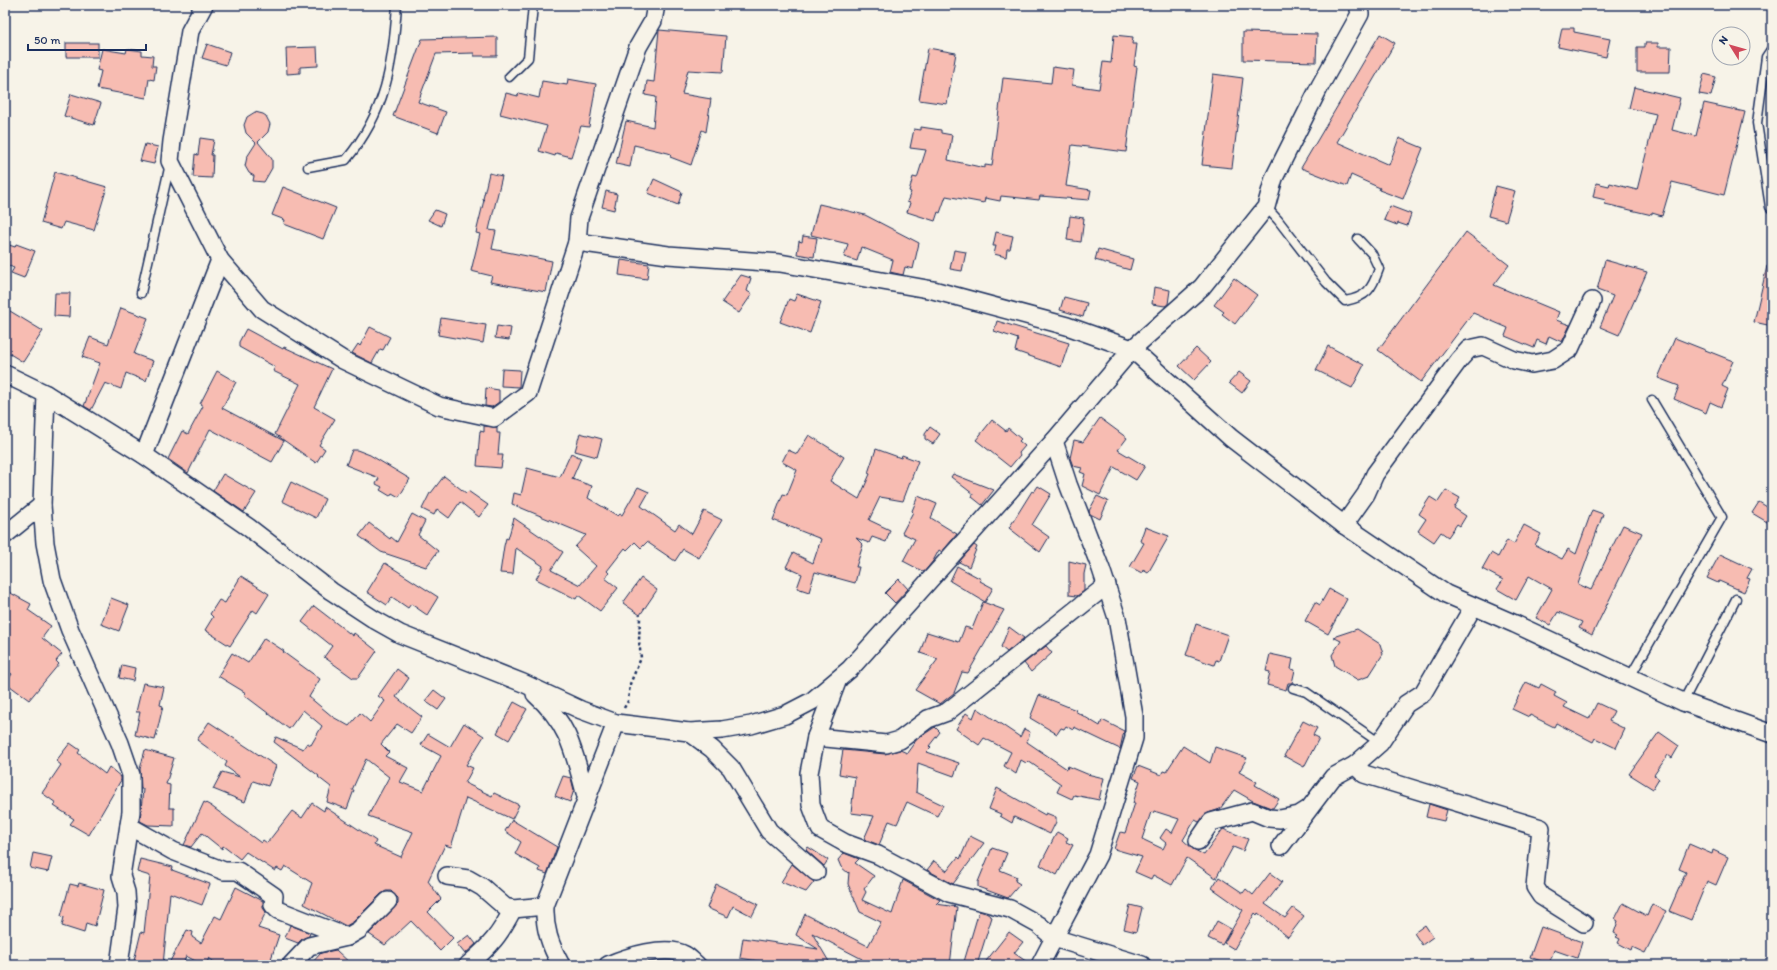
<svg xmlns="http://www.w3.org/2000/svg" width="1777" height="970" viewBox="0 0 1777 970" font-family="Itim,sans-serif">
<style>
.building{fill:#f7bcb2;stroke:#1b2f5e;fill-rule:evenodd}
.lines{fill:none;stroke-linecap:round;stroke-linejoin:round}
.service-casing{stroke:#1b2f5e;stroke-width:11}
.minor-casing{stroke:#1b2f5e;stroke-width:20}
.path{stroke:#1b2f5e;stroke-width:2.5;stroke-dasharray:3 3;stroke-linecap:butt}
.service{stroke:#f7f3e8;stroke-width:8}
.minor{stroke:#f7f3e8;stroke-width:17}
</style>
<rect width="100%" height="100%" fill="#f7f3e8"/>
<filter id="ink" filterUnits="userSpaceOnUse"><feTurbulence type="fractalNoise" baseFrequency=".025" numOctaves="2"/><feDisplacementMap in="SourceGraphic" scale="8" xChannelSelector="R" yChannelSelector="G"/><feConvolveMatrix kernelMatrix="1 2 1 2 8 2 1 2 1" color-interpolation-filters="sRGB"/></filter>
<g filter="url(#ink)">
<g class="building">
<polygon points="1562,28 1574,28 1574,32 1610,39 1606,57 1558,47"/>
<polygon points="659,30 726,36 723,72 688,70 682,94 711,99 706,132 702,130 691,165 670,157 671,154 668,153 634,145 630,167 616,164 626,121 653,127 656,97 645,95 647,81 654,82"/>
<polygon points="1243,32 1317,34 1316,62 1243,60"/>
<polygon points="1380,34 1395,43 1337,142 1389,165 1399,138 1423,148 1403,199 1379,190 1380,188 1351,175 1347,186 1301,168"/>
<polygon points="1114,35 1133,37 1132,44 1137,44 1134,66 1137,67 1126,152 1072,145 1066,186 1091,190 1089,200 1040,196 1039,200 1001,196 1000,201 985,198 984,203 946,196 940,213 938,212 935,221 907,212 910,203 907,202 911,192 909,191 913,177 917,178 926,150 910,148 914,129 921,130 921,127 941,130 941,133 952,135 948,160 985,168 985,165 992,166 1003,78 1051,83 1053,67 1074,70 1072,85 1099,89 1103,62 1111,63"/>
<polygon points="497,37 497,56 474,56 474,53 436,54 418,102 446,112 438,133 393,116 422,39"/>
<rect x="66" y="43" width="32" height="14"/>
<polygon points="1645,43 1658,43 1658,47 1671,47 1670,72 1637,72 1637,47 1645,47"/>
<polygon points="207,44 230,52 226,65 202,58"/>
<polygon points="317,47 318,66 300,67 300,73 287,74 286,48"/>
<polygon points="928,48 956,53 947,104 919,100"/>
<polygon points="102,49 126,53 127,49 142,51 142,55 153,56 152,66 156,66 154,80 149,79 146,98 97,89 101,71 97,70"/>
<polygon points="1213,74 1243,78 1232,168 1202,165"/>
<polygon points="1704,74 1716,77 1711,96 1699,94"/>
<polygon points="568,79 596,84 589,127 581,126 571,157 556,153 555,156 539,151 547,126 500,114 506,93 518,96 519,93 539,98 542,81 567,85"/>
<polygon points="1634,87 1680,98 1672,130 1696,136 1704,103 1745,112 1724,195 1672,182 1662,216 1652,213 1652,215 1605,204 1606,200 1593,197 1596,183 1609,186 1610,183 1637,190 1656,114 1629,108"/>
<polygon points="71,94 101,103 94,125 64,116"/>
<polygon points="255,112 263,114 266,116 270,124 268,132 258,142 272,159 272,168 264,182 253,181 254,176 249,173 245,166 247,157 256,143 246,133 244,125 247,117"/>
<polygon points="200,138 214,140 211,155 213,155 212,178 193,177 195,154 198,155"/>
<polygon points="145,144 158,147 154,164 140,161"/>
<polygon points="55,172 107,187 94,230 64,222 61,229 41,223"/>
<polygon points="489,173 502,176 489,230 496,231 492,249 552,261 546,292 490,282 492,276 471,271 480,234 476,233 484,200 483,199"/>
<polygon points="654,179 682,192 678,205 648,193"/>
<polygon points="1496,186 1515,191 1506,221 1488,216"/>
<polygon points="283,187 336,208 323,239 284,224 285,220 272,215"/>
<polygon points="606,191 617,194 614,210 602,207"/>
<polygon points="819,204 865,215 919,243 913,269 905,267 903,275 890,272 893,260 861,247 857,261 844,257 848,244 811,235"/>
<polygon points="1390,206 1411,214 1407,226 1398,223 1397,225 1384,220"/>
<polygon points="435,210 445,214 441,226 428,220"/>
<polygon points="1070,216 1084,218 1081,242 1067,240"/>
<polygon points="996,232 1013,236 1010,249 1007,249 1006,257 994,254 996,246 993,246"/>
<polygon points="1466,232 1509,265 1494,285 1559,312 1556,320 1570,325 1562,342 1549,336 1546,344 1537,340 1534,348 1505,336 1508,328 1473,313 1421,382 1378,350"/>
<polygon points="803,236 817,238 814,257 797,254 799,241 802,242"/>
<polygon points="16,244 35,251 24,278 11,273 14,268 5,264 5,254 9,245 15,247"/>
<polygon points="1098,249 1133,259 1130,270 1095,260"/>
<polygon points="954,250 966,252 962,271 950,269"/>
<polygon points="621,260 649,264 647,279 619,275"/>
<polygon points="1605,260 1647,272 1619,335 1600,327 1613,296 1597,290"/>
<polygon points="1767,266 1772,267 1772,326 1754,322"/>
<polygon points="741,275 751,278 747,291 752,294 739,313 722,302"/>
<polygon points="1234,278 1257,295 1235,324 1222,314 1224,312 1214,305"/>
<polygon points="1154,287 1170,290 1168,304 1165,306 1152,304"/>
<polygon points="55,293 70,293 69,317 54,316"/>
<polygon points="797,294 821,302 810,333 780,322 789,299 794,301"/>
<polygon points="1064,297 1087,303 1083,317 1060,310"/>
<polygon points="5,308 43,331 23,362 5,351"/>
<polygon points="121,308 148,318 134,354 153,361 146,381 126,373 121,389 105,383 91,410 84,406 100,363 82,357 90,337 108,344"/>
<polygon points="441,318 486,325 483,343 438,335"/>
<polygon points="997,321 1069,343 1061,367 1015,351 1018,339 994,331"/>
<polygon points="497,326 511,328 509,340 495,338"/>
<polygon points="370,327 390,337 383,350 380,349 372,363 352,353 358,344 360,346"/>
<polygon points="246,329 283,349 284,347 332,369 314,407 335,419 319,445 325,449 316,463 275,434 300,384 273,371 275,367 239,347 239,342"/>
<polygon points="1675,338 1733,361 1722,386 1728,389 1721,407 1710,402 1706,413 1674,399 1679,386 1658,378"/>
<polygon points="1328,346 1364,365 1352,388 1316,370"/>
<polygon points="1196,348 1211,362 1194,380 1179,366"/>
<polygon points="502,369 520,370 519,387 501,386"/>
<polygon points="217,371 236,382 222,408 284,441 272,462 210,429 188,473 168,459 182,431 188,434 203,406 200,404"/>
<polygon points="1239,372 1251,381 1242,393 1229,383"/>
<polygon points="486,388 499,390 499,402 492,407 485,406"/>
<polygon points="1100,418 1127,438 1118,450 1145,466 1136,480 1114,467 1100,495 1082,486 1085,474 1080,472 1082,468 1073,466 1070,458 1074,440 1083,442"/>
<polygon points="992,420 1006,431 1008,428 1021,439 1019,441 1025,446 1019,453 1020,455 1010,467 976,440"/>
<polygon points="484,426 497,427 497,433 500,433 498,455 503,455 501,468 477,466 480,431 484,432"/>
<polygon points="930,427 940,434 933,444 925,439 925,434"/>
<polygon points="580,433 602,439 597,457 575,451"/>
<polygon points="809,435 844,457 830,481 859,499 870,474 868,473 876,449 901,458 902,455 918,461 903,501 880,497 869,520 890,530 886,542 872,537 869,543 856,538 863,545 856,567 859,567 855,583 815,572 809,592 797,588 802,574 786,567 793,553 813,563 821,539 773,520 783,494 787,495 797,470 782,462 788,450 797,454"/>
<polygon points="352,450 357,450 370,455 410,479 399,497 392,493 390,496 380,490 382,487 376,484 379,478 346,465"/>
<polygon points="571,453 581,458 572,479 592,486 588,498 618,516 620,514 622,515 638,487 649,492 641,506 675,530 679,524 692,534 704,511 722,520 699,558 683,549 675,561 647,542 641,548 635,542 627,550 625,548 607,571 609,573 605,578 618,588 600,611 578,595 576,599 536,579 543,566 516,548 513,574 500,573 504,546 506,538 508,539 514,518 563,552 551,570 580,585 596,566 575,547 586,535 512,504 514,493 521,495 527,468 560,477"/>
<polygon points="223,474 256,493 244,512 213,491"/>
<polygon points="953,474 994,490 982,505 972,497 973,494 951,477"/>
<polygon points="444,476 466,493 468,491 488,505 479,517 460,502 449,518 437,509 434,515 422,509 430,493 431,493"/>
<polygon points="291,482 325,499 316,518 282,501"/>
<polygon points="1038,486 1051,494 1032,525 1049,537 1040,552 1009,528 1032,491 1034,492"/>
<polygon points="1446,490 1460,498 1454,508 1466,516 1460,526 1457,524 1448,537 1441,532 1434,542 1418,531 1426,519 1419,514 1430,497 1438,502"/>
<polygon points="918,496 937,504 931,518 957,534 942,552 939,550 933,561 924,572 903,561 915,539 902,533 913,512 912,511"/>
<polygon points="1097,496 1108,501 1100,519 1090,514 1089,511"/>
<polygon points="1759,502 1772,510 1772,525 1752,513"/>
<polygon points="1592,510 1603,514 1578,584 1591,590 1623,525 1642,533 1592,635 1579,628 1582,622 1558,612 1550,625 1536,618 1552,589 1529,576 1516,600 1497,589 1503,580 1482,569 1491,553 1498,557 1507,540 1514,544 1524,525 1541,534 1535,545 1562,559 1568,549 1576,554"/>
<polygon points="412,514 425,521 418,535 438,551 426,567 381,552 359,536 369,523 390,539 391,537 397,542"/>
<polygon points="1145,527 1169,536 1148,573 1143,570 1142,573 1130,567 1144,543 1140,541"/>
<polygon points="974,545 977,547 969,567 959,562"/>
<polygon points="1720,554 1752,569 1747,578 1750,579 1744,592 1719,581 1718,583 1707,578"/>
<polygon points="1069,561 1086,565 1084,574 1084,591 1077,596 1069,595"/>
<polygon points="385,563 438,597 427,615 411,604 408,608 392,597 387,605 367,592"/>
<polygon points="957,566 981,579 980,581 993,588 985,602 950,581"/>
<polygon points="241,576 269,594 257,613 253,610 230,646 205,630 213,617 210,614 219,600 225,603"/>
<polygon points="641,578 657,590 640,615 623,603"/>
<polygon points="899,579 908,589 895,603 885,593"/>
<polygon points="1329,589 1347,599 1328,634 1305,621 1315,602 1320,605"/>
<polygon points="5,590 31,604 28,610 51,626 42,638 62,654 56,661 59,664 29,700 6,683 12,674 5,670"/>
<polygon points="111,598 129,605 119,631 101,624"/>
<polygon points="983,602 1004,610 968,673 962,672 954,693 940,704 915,690 938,659 920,653 927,632 959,642 965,627 972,629"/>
<polygon points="314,606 353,636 354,633 377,651 358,678 353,678 324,657 332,646 302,622"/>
<polygon points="1196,624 1228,635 1219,661 1216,660 1214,665 1186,655"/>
<polygon points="1009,627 1024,638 1007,652 1001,647"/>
<polygon points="1357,629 1380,644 1383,654 1369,676 1358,680 1335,666 1332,655 1341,641 1333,637"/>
<polygon points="264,638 284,651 283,652 320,679 309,697 333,717 349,726 360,713 370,722 385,701 378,696 397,669 409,678 396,697 422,717 411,733 397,724 381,744 389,752 385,756 408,768 400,782 423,791 441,756 421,745 428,734 450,747 464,723 484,736 466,765 473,768 465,783 492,796 494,793 519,805 512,819 466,798 451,847 445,845 428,881 441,899 428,912 453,938 440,951 411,921 385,945 369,934 398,904 398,898 391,891 386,891 381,894 353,922 346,926 304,904 312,883 285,866 282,871 277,868 275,871 246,852 240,859 223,846 222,849 202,833 191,847 184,845 204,802 211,806 261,843 263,840 267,843 292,811 302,818 312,803 324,811 325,807 376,841 374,845 401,857 413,832 368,816 389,777 366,759 352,790 354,790 347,809 327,802 331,787 318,777 319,776 274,742 276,737 303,749 307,743 311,745 322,726 303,710 289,729 244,695 246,693 218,676 232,653 248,663"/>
<polygon points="1046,646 1052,653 1031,672 1024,663"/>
<polygon points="1270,654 1293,659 1291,669 1295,670 1292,683 1288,683 1286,690 1267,685 1270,672 1266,671"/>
<polygon points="122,665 135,668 133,681 119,678"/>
<polygon points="1526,682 1539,688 1541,684 1556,692 1554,696 1567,703 1564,707 1589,719 1597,703 1614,711 1609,721 1625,729 1616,748 1595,738 1593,742 1556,723 1554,727 1530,715 1529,717 1512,709"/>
<polygon points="143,683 164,687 160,705 163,706 155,740 135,735 140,712 136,712"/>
<polygon points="434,690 446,699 438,710 425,701"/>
<polygon points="1039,695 1076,710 1075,711 1100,726 1102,720 1124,731 1120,749 1074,727 1073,730 1066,726 1064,729 1061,728 1057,734 1030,718"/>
<polygon points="514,702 527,709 509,740 497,733"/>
<polygon points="977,708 1020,737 1024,729 1030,732 1027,742 1067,769 1068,766 1087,774 1104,778 1099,800 1074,795 1072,799 1057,792 1061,784 1028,761 1026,763 1021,760 1016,774 1004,766 1011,752 984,738 979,745 956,729 966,713 973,718"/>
<polygon points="1303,721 1317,728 1313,735 1319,738 1304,767 1284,756"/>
<polygon points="209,722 276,766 268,786 253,781 245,802 213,789 222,772 240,777 225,766 227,762 197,740"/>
<polygon points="935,727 940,732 929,746 931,748 927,752 959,763 954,776 918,763 916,792 943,805 937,816 907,802 897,824 889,821 879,845 864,839 874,816 851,813 855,777 839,774 843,750 885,754 900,750 907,753 917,739"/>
<polygon points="1659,732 1679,746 1672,758 1668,755 1654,775 1659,779 1653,789 1629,774"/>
<polygon points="70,743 80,750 78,753 105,774 109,767 121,777 121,780 89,835 70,824 74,819 54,806 56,803 42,793 61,765 56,761"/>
<path d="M1183 746 1210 763 1215 747 1247 758 1239 772 1257 782 1255 785 1279 799 1273 808H1271L1253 801 1234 790 1220 809 1208 813 1199 822 1195 820 1183 840 1193 849 1204 855 1223 829 1248 839 1243 851 1233 847 1216 878 1187 858 1172 885 1153 875 1151 879 1135 872 1142 857 1114 849 1120 832 1125 833 1135 803H1133L1140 781 1133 778 1138 766 1161 775 1163 771 1166 772ZM1154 811 1179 819 1172 833 1166 829 1160 838 1166 843 1163 849 1142 839 1151 812 1153 813Z"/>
<polygon points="145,750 174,758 166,784 170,785 169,808 174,808 174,826 148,825 140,821 143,789 141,789 140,769"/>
<polygon points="563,776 571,778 574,790 570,802 555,796"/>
<polygon points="997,788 1045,815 1046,813 1056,817 1056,822 1050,834 1014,817 1012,823 1000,816 1001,814 989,809"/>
<polygon points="1429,804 1447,810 1444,821 1426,817"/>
<polygon points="512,820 557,847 547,874 539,871 540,868 515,854 521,842 505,831"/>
<polygon points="1057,832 1068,838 1066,842 1073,845 1057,875 1040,865"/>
<polygon points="970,836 984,843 953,884 927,870 934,861 947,871 958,857 960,859"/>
<polygon points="1689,844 1712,854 1713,850 1728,857 1716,885 1707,881 1691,920 1669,911 1686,872 1679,869"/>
<polygon points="808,847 828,860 824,866 806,850"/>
<polygon points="992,848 1007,853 1000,870 1017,877 1015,881 1020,884 1008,898 978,887 978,882"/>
<polygon points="33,853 52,857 48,872 30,868"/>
<polygon points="844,853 859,859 855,863 874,876 864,889 866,892 862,900 892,914 903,880 940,900 936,904 957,907 950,965 867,965 861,961 862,959 812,933 831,965 794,965 777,963 776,965 764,965 764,962 740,958 743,938 818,949 796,935 805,914 868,946 881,922 860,912 848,884 849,872 848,873 841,867 838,860"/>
<polygon points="140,859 173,867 172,870 210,884 202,905 170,893 163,965 133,965 141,932 144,933 150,876 137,872"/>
<polygon points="792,864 814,882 806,892 781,882"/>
<polygon points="1270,873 1282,882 1265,904 1285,918 1293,908 1304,916 1288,937 1258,913 1257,915 1255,913 1234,949 1224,943 1243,910 1212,888 1219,877 1243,893 1246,889 1253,895"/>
<polygon points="79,883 104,890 95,926 86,923 84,933 62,926 64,917 61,916 70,884 78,886"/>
<polygon points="716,884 758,904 752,916 733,906 728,917 707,908"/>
<polygon points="236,887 263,901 263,908 266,912 258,928 279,935 269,965 218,965 209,958 206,965 203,965 186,956 183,965 168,965 187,930 193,932 192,937 201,943 215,916 221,919"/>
<polygon points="1623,903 1647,916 1652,904 1666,911 1645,953 1632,947 1631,950 1618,943 1620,939 1616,937 1618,935 1614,933 1618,921 1615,919"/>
<polygon points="1130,905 1142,908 1136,932 1124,929"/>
<polygon points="979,911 986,913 992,917 977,965 963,965"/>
<polygon points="1217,921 1231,929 1222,945 1208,938"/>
<polygon points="290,925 310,933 309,936 302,939 298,943 285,938"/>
<polygon points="1425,925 1433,937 1422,945 1414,933"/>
<polygon points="1541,927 1582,942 1577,958 1554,950 1549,964 1530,957"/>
<polygon points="1009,932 1023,942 1014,953 1030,964 1030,965 983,965"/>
<polygon points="469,935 476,944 465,954 457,944"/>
<polygon points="336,950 352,965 310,965 321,953"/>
</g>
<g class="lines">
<defs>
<g id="service">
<polyline points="1772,48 1766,57 1757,123 1770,207 1772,209"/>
<polyline points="509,77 528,58 533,5"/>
<path d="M308 167 346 160C386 112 393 65 397 5"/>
<path d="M1266 207 1278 220 1326 282 1345 301C1367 297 1372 289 1379 269L1372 254 1358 239"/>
<polyline points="141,293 170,164"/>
<polyline points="1630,677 1722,517 1652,400"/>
<polyline points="1293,688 1306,692 1380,743"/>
<polyline points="1683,702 1736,599"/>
</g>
<g id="minor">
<polyline points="204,5 190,31 172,141 170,161 220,260 262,309 343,360 439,406 494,418 528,393 577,242 579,218 638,47 653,21 656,5"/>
<polyline points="577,242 668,255 780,263 933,290 1067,326 1132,349 1231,438 1344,525 1446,594 1515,624 1683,702 1772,734"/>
<polyline points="5,374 46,394 144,455 248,527 331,591 375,620 400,634 523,683 581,710 616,723 689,732 722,730 751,725 785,715 812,701 850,669 1054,441 1132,349 1202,287 1266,207 1274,178 1320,86 1360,14 1358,5"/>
<polyline points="46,394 42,505 45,543 52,580 70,630 120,743 131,775 131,812 121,876 126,892 127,908 119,965"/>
<polyline points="1054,441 1068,484 1101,569 1117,618 1134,716 1134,738 1098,855 1054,938 1142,965"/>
<polyline points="144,455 220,260"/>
<polyline points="1344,525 1366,494 1375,474 1459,360 1469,349 1483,346 1514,360 1532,364 1553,360 1570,349 1592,301"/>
<polyline points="5,535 42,505"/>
<polyline points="837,682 816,737 809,773 811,805 820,829 845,843 878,855 949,893 1010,909 1039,925 1054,938 1040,965"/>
<path d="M535 694C570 725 574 753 586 796"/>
<polyline points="689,732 712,749 731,768 769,831 816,872"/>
<polyline points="816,737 886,744 900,740 928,719 947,712 1107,585"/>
<polyline points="1355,765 1364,774 1541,828 1535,887 1541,896 1584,923"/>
<polyline points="129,826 173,851 224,871 238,871 274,896 273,905 278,910 347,937"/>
<polyline points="1198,841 1211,822 1252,811 1269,818 1280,819 1299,815 1307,810"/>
<polyline points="1281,846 1333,777 1355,765 1380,743 1406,704 1423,693 1473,607"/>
<polyline points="447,876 468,879 482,887 505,907 513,909 545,906"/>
<polyline points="291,965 309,946 347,937 359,930 388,901"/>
<path d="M468 965C491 945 499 936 513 909"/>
<path d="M561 965C550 945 544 928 545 906L616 723"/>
<path d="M608 965C627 957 666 944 685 955 689 957 693 962 697 965"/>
</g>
</defs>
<use href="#service" class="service-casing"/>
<use href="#minor" class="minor-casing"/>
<g class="path">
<polyline points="1540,10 1540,5"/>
<polyline points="624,708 628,701 630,684 641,658 639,641 640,618"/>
</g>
<use href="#service" class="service"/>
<use href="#minor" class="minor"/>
</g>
</g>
<rect width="1777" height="970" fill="none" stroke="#f7f3e8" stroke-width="20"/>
<rect x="10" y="10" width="1757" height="950" fill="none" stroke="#1b2f5e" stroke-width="1.5" filter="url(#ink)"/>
<g transform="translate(1731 46) rotate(307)"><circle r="19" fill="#f7f3e8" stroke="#9fa5b1"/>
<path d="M0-3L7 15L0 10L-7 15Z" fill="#d1495b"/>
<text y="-6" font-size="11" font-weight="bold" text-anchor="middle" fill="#1b2f5e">N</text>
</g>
<path d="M28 44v6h118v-6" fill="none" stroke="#1b2f5e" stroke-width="2"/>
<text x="34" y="44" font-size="12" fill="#1b2f5e" stroke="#f7f3e8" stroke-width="3" paint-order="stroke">50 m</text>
</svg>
